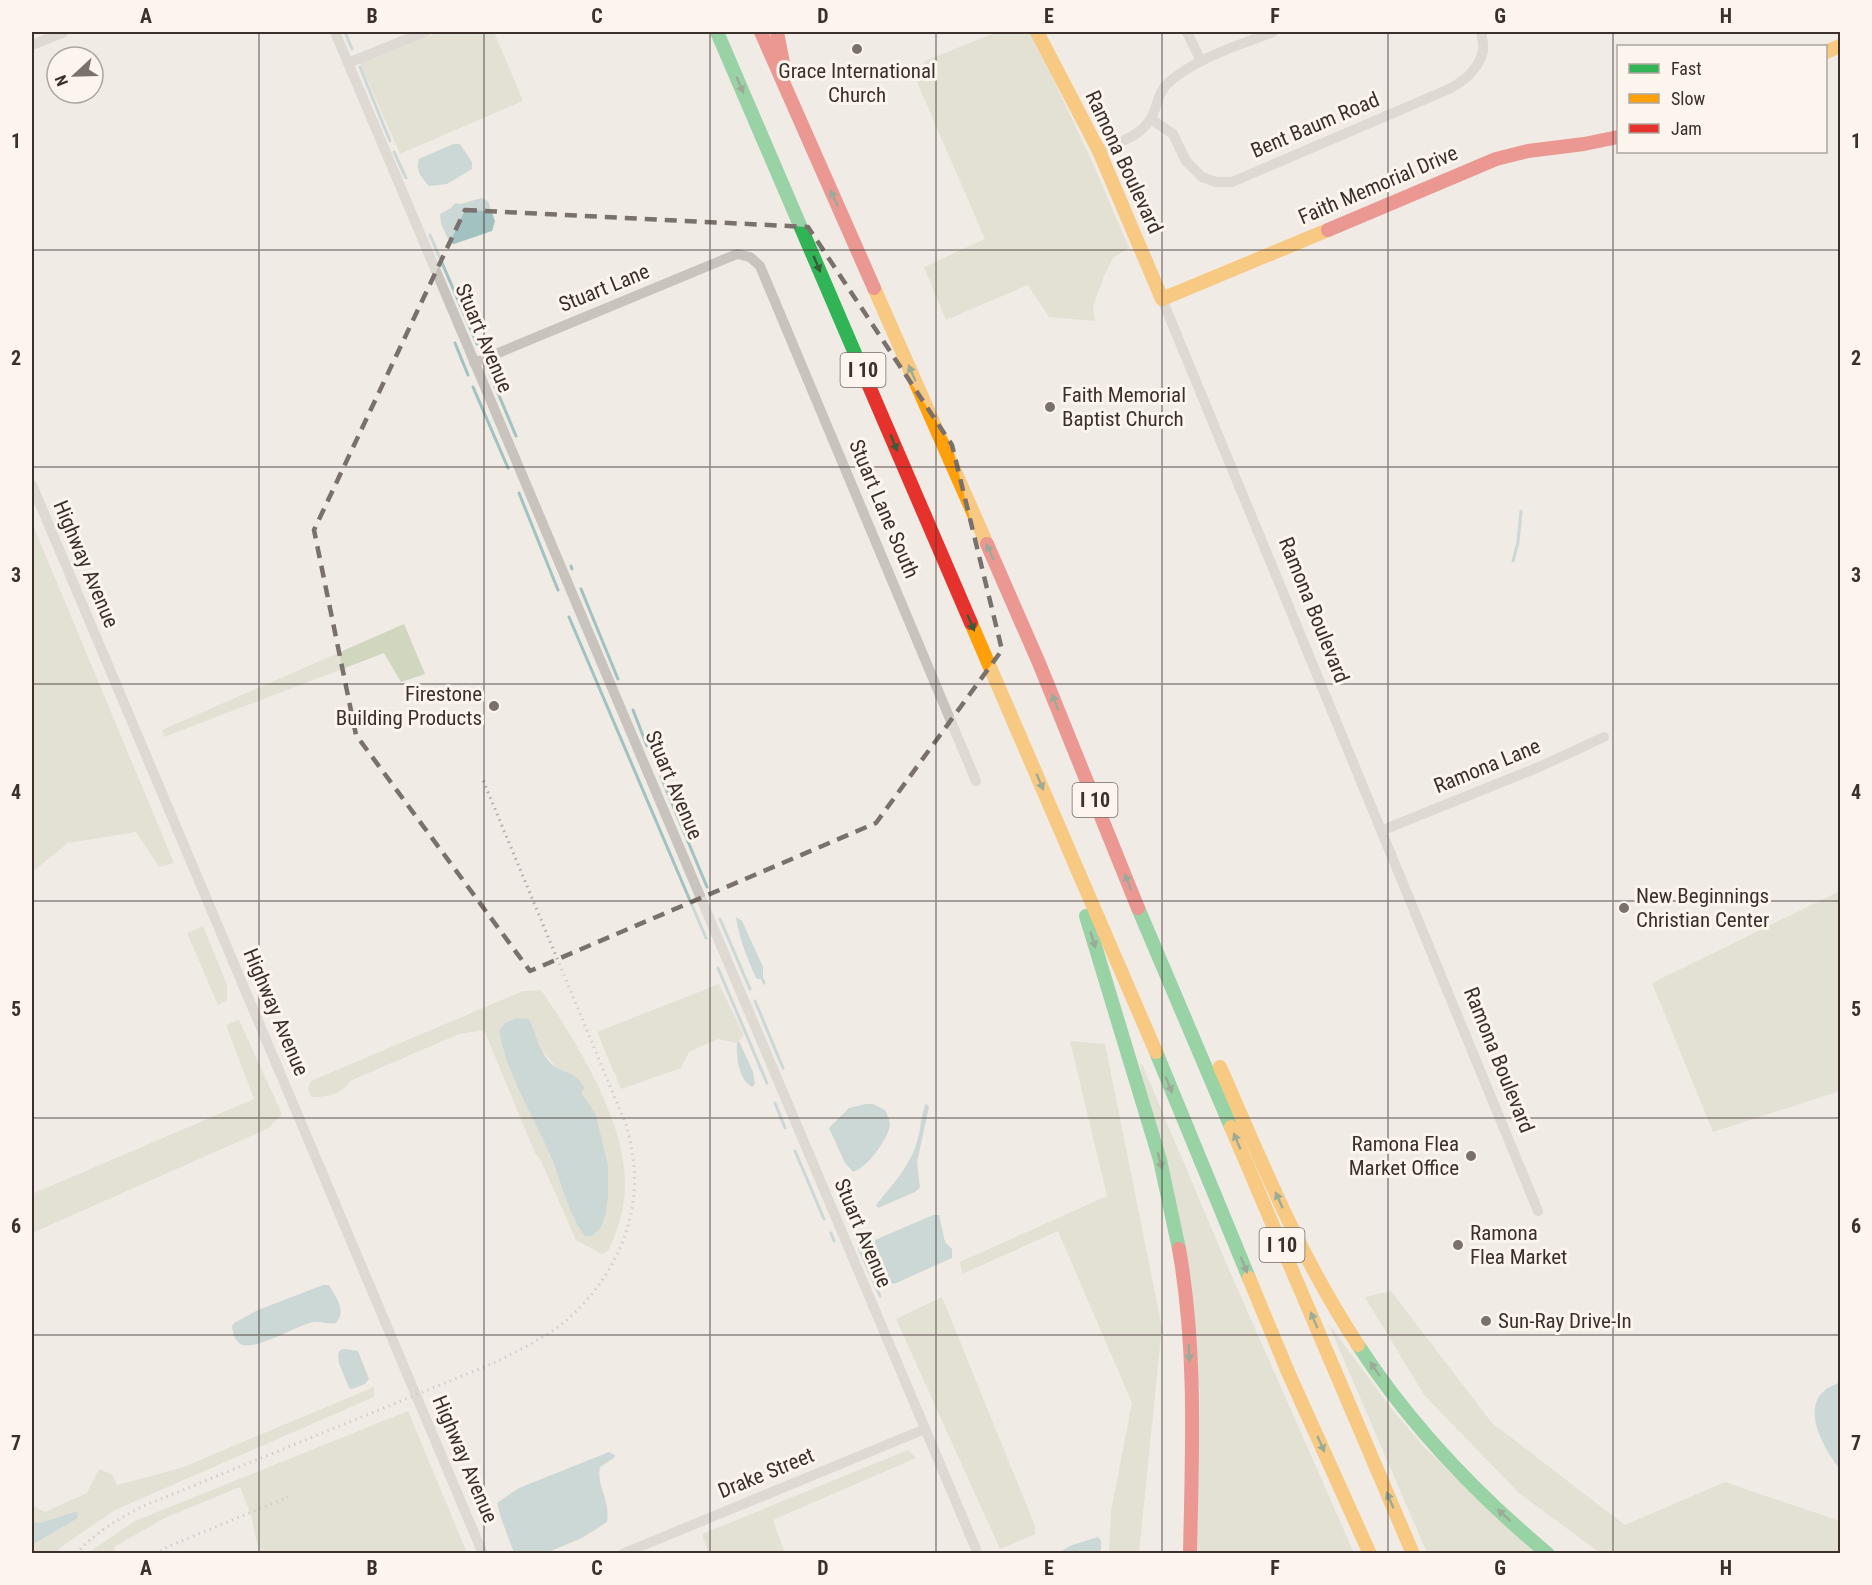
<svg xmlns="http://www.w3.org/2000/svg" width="1872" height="1585" viewBox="0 0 1872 1585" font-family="'Roboto Condensed',sans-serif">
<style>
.green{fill:#d1d6bf;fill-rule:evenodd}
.water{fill:#a1c2c1}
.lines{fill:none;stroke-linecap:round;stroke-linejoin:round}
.stream{stroke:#a1c2c1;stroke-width:3}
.street{stroke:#c9c3be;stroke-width:10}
.fast{stroke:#30b455;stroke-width:14}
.slow{stroke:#ff9f0a;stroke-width:14}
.jam{stroke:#e5322d;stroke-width:14}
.rail{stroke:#b1aca8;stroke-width:3;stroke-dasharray:1.5 4.5;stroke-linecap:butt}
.oneway{fill:#375e3a}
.marked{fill:none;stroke:#7a716c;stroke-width:4.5;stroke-dasharray:12 8;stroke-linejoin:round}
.grid{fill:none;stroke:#3b302b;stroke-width:1.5;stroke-opacity:0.55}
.poi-dot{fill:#7a716c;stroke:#fbf5ee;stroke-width:2}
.labels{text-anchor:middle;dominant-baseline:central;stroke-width:6;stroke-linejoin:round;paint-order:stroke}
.shield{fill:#fbf5ee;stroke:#756b66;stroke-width:1.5}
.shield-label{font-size:20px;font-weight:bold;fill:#3b302b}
.poi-label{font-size:21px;fill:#3b302b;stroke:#fbf5ee;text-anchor:start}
.street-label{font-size:21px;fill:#3b302b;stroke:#fbf5ee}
.neatline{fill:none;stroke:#3b302b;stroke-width:2}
.grid-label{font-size:20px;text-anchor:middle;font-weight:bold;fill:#3b302b}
</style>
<rect width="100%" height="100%" fill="#f0ebe5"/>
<g class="green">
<polygon points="440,32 494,32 523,101 400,154 360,63"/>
<polygon points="997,32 1031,32 1091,159 1129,248 1113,258 1104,276 1093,306 1095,321 1049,317 1028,285 946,320 924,267 985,239 917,82 925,61"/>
<polygon points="32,523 174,863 159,867 136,832 68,843 32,872"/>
<polygon points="404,624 425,674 401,682 384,653 164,737 162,730"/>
<polygon points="1840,891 1840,1091 1713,1132 1652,983"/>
<polygon points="203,926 227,985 227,1000 218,1005 187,933"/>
<polygon points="719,984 744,1035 737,1043 718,1039 689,1052 681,1068 621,1089 597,1032"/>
<path d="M541 990C576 1041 626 1121 625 1185 625 1207 618 1231 608 1251L602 1254 576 1240 541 1161 535 1153 484 1030 459 1034 350 1081C342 1095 327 1097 311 1097L308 1088 311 1081 523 991ZM529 1019 542 1050 596 1115 608 1165V1196L570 1208C563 1191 558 1173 550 1155 533 1115 507 1074 499 1030Z"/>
<polygon points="239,1020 282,1114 269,1128 32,1233 32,1194 254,1099 226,1025"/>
<polygon points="1070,1041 1105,1044 1162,1327 1139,1553 1109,1553 1111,1511 1132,1403 1058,1231 962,1274 960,1262 1107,1196"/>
<polygon points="1142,1064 1227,1265 1354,1553 1197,1553 1200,1391 1140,1065"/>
<polygon points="1391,1291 1492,1423 1625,1525 1725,1482 1840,1521 1840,1553 1600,1553 1519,1493 1424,1395 1365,1297"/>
<polygon points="942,1297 1035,1526 1035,1534 1000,1549 896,1319"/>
<polygon points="1328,1323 1391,1408 1424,1447 1534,1553 1427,1553"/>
<polygon points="374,1387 374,1397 115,1510 61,1547 57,1553 32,1553 32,1545 78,1518 76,1511 39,1523 32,1521 32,1500 35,1507 45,1512 87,1493 99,1469 113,1475 117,1485 181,1468"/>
<polygon points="408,1411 467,1553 259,1553 251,1515 240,1487 167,1517 114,1547 115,1553 88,1553 135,1521"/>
<polygon points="908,1450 916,1458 773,1520 785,1553 708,1553 702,1534"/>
</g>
<g class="water">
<path d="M453 144H460L472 162V169L447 184 429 186C422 178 415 171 419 159Z"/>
<polygon points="481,198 488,201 495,221 492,231 454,244 450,243 441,224 440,214 451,208 455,203 461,204"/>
<path d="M736 917 742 921 763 967V980L756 978C747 958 739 938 736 917Z"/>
<path d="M517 1018 529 1019C536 1033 541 1056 554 1066 570 1076 573 1070 585 1088L581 1092 596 1115 608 1165V1196L606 1214 601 1227 592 1236H585C567 1212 562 1182 550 1155 532 1114 506 1073 499 1030L505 1023Z"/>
<path d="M739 1041 753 1072 755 1084 752 1087C739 1080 736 1057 737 1043Z"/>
<path d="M926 1103 929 1107 917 1162 920 1188 915 1192 878 1208 876 1205C891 1186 908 1169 916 1145 921 1132 920 1116 926 1103Z"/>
<path d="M866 1104H873L885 1110C887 1114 889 1119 890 1124 890 1137 866 1169 853 1172L845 1163 829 1128 849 1108Z"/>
<polygon points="933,1215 939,1215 945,1242 952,1249 952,1258 894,1284 887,1280 874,1249 875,1240"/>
<path d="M323 1285H329C336 1297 347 1311 336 1323 328 1325 321 1321 313 1322 298 1325 250 1354 239 1343 234 1339 233 1332 232 1326L234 1323 258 1310Z"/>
<polygon points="345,1349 358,1351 369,1379 365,1384 352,1389 349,1388 339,1363 338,1354 340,1350"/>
<path d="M1840 1382V1469C1826 1451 1801 1411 1824 1391 1828 1387 1835 1385 1840 1382Z"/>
<path d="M609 1452 615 1455 614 1458 600 1467C596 1486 611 1501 607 1522L582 1538 546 1553H514L501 1518 497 1503 519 1488Z"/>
<polygon points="77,1511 78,1518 32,1545 32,1521 39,1523"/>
<polygon points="1098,1537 1101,1541 1101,1553 1058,1553 1072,1545"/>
</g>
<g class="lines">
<g class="stream">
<polyline points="345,32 352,49"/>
<polyline points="360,67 390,141"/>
<polyline points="394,152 406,178"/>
<polyline points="430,235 477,344"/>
<polyline points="455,343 468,375"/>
<polyline points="490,374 516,436"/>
<polyline points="473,387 508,468"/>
<polyline points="519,493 558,590"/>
<polyline points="1513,561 1518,542 1521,511"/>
<polyline points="571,566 572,569"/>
<polyline points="581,589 618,679"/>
<polyline points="569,617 706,938"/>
<polyline points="633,710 647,746"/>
<polyline points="661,777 707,887"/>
<polyline points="720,919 750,989"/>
<polyline points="718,968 767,1083"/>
<polyline points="763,980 764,983"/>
<polyline points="755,1001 783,1068"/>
<polyline points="775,1103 785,1128"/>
<polyline points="795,1151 824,1219"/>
<polyline points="831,1233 834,1241"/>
<polyline points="859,1248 880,1296"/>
<polyline points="869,1271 881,1266"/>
</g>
<g class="street">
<polyline points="335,32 978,1554"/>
<polyline points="1187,32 1201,61"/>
<polyline points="32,45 64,32"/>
<polyline points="348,63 425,32"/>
<path d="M1151 119 1173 134 1186 161 1202 177 1216 182H1232L1449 89C1464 81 1479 69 1483 51 1484 45 1482 37 1481 32"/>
<path d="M1099 151C1117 143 1139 137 1150 120 1158 107 1157 93 1168 83 1197 57 1238 46 1273 32"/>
<polyline points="1162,299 1538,1211"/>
<polyline points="474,363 737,254 750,257 760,266 976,781"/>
<polyline points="32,485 483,1554"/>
<polyline points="1383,830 1539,767 1604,737"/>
<polyline points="622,1554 925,1429"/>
</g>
<g class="fast">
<polyline points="717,32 860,365"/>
<polyline points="1138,908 1231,1127"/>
<polyline points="1086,916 1160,1160 1179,1249"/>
<polyline points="1156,1052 1249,1278"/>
<path d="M1358 1345C1410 1425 1475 1493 1548 1554"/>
</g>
<g class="slow">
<polyline points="1037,32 1099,151 1162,299 1328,230"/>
<polyline points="1826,52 1840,46"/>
<polyline points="874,288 987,544"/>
<polyline points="971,623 1156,1052"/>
<path d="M1220 1067C1263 1165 1299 1255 1358 1345"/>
<polyline points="1231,1127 1413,1554"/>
<polyline points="1249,1278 1288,1372 1370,1554"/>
</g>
<g class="jam">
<polyline points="761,32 874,288"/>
<polyline points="777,32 783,63"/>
<polyline points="1328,230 1496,159 1528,151 1584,144 1618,137"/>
<polyline points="860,365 971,623"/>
<polyline points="987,544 1039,663 1138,908"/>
<path d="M1179 1249C1197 1350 1192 1453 1190 1554"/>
</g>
<g class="rail">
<path d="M76 1554C94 1533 117 1520 141 1507L494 1363C515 1352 538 1341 558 1327 606 1290 639 1230 634 1168 633 1154 630 1140 627 1127L483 780"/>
<polyline points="155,1554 167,1547 288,1497"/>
</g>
</g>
<defs><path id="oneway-solid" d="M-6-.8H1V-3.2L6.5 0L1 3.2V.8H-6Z" transform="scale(1.5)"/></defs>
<g class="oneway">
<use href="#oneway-solid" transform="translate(740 85) rotate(67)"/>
<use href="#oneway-solid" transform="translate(834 198) rotate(-114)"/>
<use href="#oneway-solid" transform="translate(817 264) rotate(67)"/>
<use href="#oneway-solid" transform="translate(912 373) rotate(-114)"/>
<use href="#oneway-solid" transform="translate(894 443) rotate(67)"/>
<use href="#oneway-solid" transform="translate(990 552) rotate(-114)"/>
<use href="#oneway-solid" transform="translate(971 623) rotate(67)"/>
<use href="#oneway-solid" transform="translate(1055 702) rotate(-112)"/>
<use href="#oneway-solid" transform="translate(1040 782) rotate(67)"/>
<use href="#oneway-solid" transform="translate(1128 882) rotate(-112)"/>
<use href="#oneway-solid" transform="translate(1093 940) rotate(73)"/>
<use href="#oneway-solid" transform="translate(1169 1085) rotate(68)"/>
<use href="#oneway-solid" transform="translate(1237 1141) rotate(-113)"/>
<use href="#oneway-solid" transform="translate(1160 1161) rotate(75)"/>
<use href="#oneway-solid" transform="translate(1279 1200) rotate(-114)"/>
<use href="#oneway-solid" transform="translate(1244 1265) rotate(68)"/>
<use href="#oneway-solid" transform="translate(1314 1320) rotate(-113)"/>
<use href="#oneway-solid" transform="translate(1189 1353) rotate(88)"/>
<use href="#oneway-solid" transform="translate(1375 1369) rotate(-125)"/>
<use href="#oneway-solid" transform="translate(1321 1444) rotate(66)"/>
<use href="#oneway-solid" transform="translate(1390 1500) rotate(-113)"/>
<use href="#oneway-solid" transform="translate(1504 1515) rotate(-138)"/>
</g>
<path d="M0 0H1872V1585H0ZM465 210 808 227 952 445 1002 650 876 823 530 971 356 735 314 530Z" fill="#f0ebe5" fill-opacity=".55" fill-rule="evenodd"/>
<path class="marked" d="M465 210 808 227 952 445 1002 650 876 823 530 971 356 735 314 530Z"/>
<path class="grid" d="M259 32V1554M484 32V1554M710 32V1554M936 32V1554M1162 32V1554M1388 32V1554M1613 32V1554M32 250H1840M32 467H1840M32 684H1840M32 901H1840M32 1118H1840M32 1335H1840"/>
<g class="poi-dot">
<circle cx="857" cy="49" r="6"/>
<circle cx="1050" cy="407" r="6"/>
<circle cx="494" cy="706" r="6"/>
<circle cx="1624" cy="908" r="6"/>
<circle cx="1471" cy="1156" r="6"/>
<circle cx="1458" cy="1245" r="6"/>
<circle cx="1486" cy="1321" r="6"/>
</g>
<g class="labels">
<g class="shield">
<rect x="840.5" y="353" width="45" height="34" rx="4.5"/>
<rect x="1072.5" y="783" width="45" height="34" rx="4.5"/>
<rect x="1259.5" y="1228" width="45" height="34" rx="4.5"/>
</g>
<g class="shield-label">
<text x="863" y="370">I 10</text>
<text x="1095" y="800">I 10</text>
<text x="1282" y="1245">I 10</text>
</g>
<g class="poi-label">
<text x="857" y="71" text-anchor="middle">Grace International<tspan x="857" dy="24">Church</tspan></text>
<text x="1062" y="395">Faith Memorial<tspan x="1062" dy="24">Baptist Church</tspan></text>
<text x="482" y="694" text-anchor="end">Firestone<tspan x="482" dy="24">Building Products</tspan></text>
<text x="1636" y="896">New Beginnings<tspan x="1636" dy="24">Christian Center</tspan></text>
<text x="1459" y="1144" text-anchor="end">Ramona Flea<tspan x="1459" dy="24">Market Office</tspan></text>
<text x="1470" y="1233">Ramona<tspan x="1470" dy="24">Flea Market</tspan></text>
<text x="1498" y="1321">Sun-Ray Drive-In</text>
</g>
<g class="street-label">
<text transform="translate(1315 125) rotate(-23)">Bent Baum Road</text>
<text transform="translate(1124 162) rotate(65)">Ramona Boulevard</text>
<text transform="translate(1378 185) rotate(-23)">Faith Memorial Drive</text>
<text transform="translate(604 288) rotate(-22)">Stuart Lane</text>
<text transform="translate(484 338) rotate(67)">Stuart Avenue</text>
<text transform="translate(884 509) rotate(67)">Stuart Lane South</text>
<text transform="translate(86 564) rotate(67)">Highway Avenue</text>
<text transform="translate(1314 610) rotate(68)">Ramona Boulevard</text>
<text transform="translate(1487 766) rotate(-22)">Ramona Lane</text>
<text transform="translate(674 785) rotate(67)">Stuart Avenue</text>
<text transform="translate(276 1012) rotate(67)">Highway Avenue</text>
<text transform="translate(1499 1060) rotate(68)">Ramona Boulevard</text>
<text transform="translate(863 1233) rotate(67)">Stuart Avenue</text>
<text transform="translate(465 1459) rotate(67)">Highway Avenue</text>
<text transform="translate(766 1473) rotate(-22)">Drake Street</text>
</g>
</g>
<rect width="1872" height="1585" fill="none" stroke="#fbf5ee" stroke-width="66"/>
<rect x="1617" y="45" width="210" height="108" fill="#fbf5ee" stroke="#aea6a0" stroke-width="1.5"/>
<rect x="1629" y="64" width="30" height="9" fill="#30b455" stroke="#aea6a0" stroke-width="1.5"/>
<text x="1671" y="75" font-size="18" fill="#3b302b">Fast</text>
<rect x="1629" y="94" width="30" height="9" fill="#ff9f0a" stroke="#aea6a0" stroke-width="1.5"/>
<text x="1671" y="105" font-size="18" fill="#3b302b">Slow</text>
<rect x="1629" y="124" width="30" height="9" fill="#e5322d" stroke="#aea6a0" stroke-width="1.5"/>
<text x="1671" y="135" font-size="18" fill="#3b302b">Jam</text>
<g transform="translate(75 75) rotate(248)"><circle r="28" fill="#fbf5ee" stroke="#aea6a0" stroke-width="1.5"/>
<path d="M0-4.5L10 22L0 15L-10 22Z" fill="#7a716c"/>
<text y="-9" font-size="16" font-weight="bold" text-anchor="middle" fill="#3b302b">N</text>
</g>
<rect x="33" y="33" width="1806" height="1519" class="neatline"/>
<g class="grid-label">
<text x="146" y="23">A</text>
<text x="372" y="23">B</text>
<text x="597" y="23">C</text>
<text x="823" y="23">D</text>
<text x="1049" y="23">E</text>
<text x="1275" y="23">F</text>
<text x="1500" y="23">G</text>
<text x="1726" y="23">H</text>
<text x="16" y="148">1</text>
<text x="1856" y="148">1</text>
<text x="16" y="365">2</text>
<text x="1856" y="365">2</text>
<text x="16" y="582">3</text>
<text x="1856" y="582">3</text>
<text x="16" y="799">4</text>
<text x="1856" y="799">4</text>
<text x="16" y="1016">5</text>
<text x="1856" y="1016">5</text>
<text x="16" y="1233">6</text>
<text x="1856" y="1233">6</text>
<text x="16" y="1450">7</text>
<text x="1856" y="1450">7</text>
<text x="146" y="1575">A</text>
<text x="372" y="1575">B</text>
<text x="597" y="1575">C</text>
<text x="823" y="1575">D</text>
<text x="1049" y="1575">E</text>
<text x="1275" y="1575">F</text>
<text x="1500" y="1575">G</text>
<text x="1726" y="1575">H</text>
</g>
</svg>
